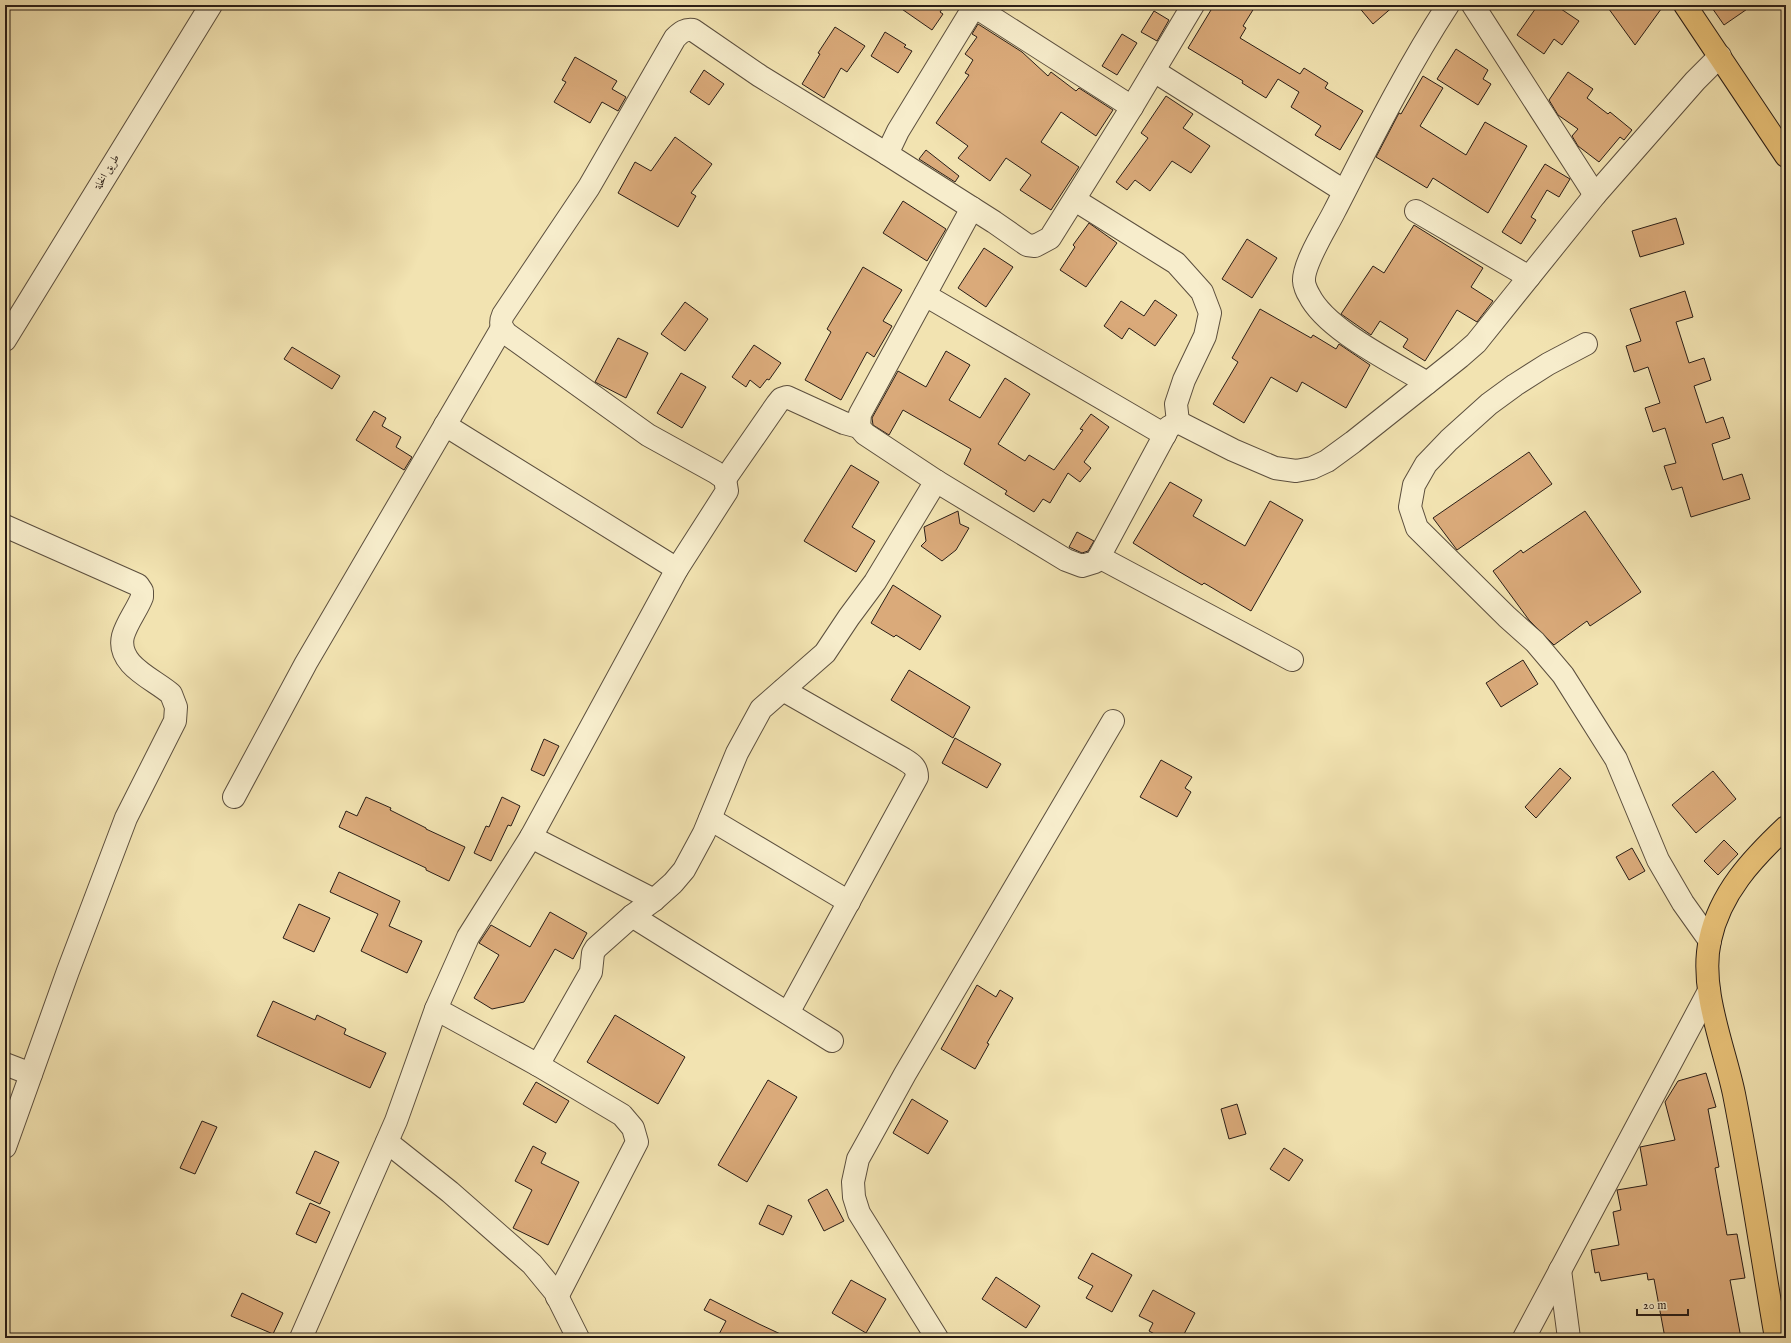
<svg xmlns="http://www.w3.org/2000/svg" width="1791" height="1343" viewBox="0 0 1791 1343" font-family="'IM FELL English',Amiri,serif">
<style>
.building{fill:#daaa7a;stroke:#2a1e17}
.lines{fill:none;stroke-linecap:round;stroke-linejoin:round}
.minor-casing{stroke:#5c4f3e;stroke-width:24}
.major-casing{stroke:#2a1e17;stroke-width:24}
.minor{stroke:#f7edcc;stroke-width:22}
.major{stroke:#e9c278;stroke-width:22}
.labels{text-anchor:middle;dominant-baseline:central;stroke-width:3;stroke-linejoin:round;paint-order:stroke}
.street-label{font-size:11px;fill:#2a1e17;stroke:#f7edcc}
</style>
<rect width="100%" height="100%" fill="#f2e3b1"/>
<filter id="stains"><feTurbulence type="fractalNoise" baseFrequency=".005" numOctaves="4"/><feColorMatrix values="0 0 0 0 .2 0 0 0 0 .09 0 0 0 0 .02 0 0 0 .5 -.17"/></filter>
<radialGradient id="worn" r=".72"><stop offset=".6" stop-color="#630" stop-opacity="0"/><stop offset="1" stop-color="#630" stop-opacity=".3"/></radialGradient>
<g class="building">
<polygon points="896,5 945,5 940,12 943,14 932,30"/>
<polygon points="1214,5 1256,5 1243,26 1246,28 1240,38 1300,74 1304,68 1328,83 1325,88 1363,111 1340,150 1315,135 1321,126 1291,107 1299,92 1278,79 1266,98 1242,83 1243,81 1188,48"/>
<polygon points="1357,5 1395,5 1373,24"/>
<polygon points="1538,5 1555,5 1579,21 1562,45 1554,39 1544,54 1517,35"/>
<polygon points="1606,5 1664,5 1635,45"/>
<polygon points="1710,5 1753,5 1724,25"/>
<polygon points="1154,11 1169,20 1157,41 1141,32"/>
<polygon points="978,24 1022,52 1048,76 1051,72 1076,91 1079,88 1113,110 1096,136 1061,112 1041,142 1079,167 1051,210 1020,190 1031,175 1006,158 990,181 958,158 968,146 936,123 969,75 965,73 973,60 965,54 977,37 972,34"/>
<polygon points="835,27 865,46 847,72 841,68 824,98 802,84 820,54 818,53"/>
<polygon points="885,32 906,45 904,47 912,51 898,73 871,56"/>
<polygon points="1122,34 1137,43 1117,75 1102,66"/>
<polygon points="1456,49 1488,70 1483,79 1491,84 1478,105 1437,79"/>
<polygon points="575,57 617,81 612,89 626,97 618,111 602,102 590,123 554,102 566,82 562,80"/>
<polygon points="704,70 724,84 709,105 690,92"/>
<polygon points="1568,72 1593,89 1587,98 1608,114 1610,112 1632,130 1624,140 1620,137 1599,162 1578,146 1572,136 1578,129 1558,115 1549,100"/>
<polygon points="1423,76 1443,88 1420,126 1466,155 1485,122 1527,146 1488,213 1433,178 1427,188 1376,157 1399,113 1401,114"/>
<polygon points="1166,96 1193,114 1183,128 1210,146 1191,173 1172,161 1150,191 1135,180 1127,190 1116,182 1148,138 1141,133"/>
<polygon points="675,137 712,164 691,193 696,196 678,227 618,193 635,162 651,171"/>
<polygon points="926,150 959,176 955,182 919,159"/>
<polygon points="1545,164 1570,179 1559,197 1547,190 1531,217 1536,220 1521,244 1502,232"/>
<polygon points="903,201 946,229 927,261 883,233"/>
<polygon points="1676,218 1684,244 1640,257 1632,231"/>
<polygon points="1089,223 1117,243 1086,287 1060,270 1075,247 1073,245"/>
<polygon points="1414,225 1483,268 1471,287 1493,301 1477,322 1457,310 1425,361 1403,347 1408,339 1380,321 1371,335 1341,314 1373,266 1384,273"/>
<polygon points="1247,239 1277,258 1252,298 1222,279"/>
<polygon points="984,248 1013,267 986,307 958,288"/>
<polygon points="863,267 902,290 883,321 892,326 874,357 867,352 841,400 805,380 831,332 827,329"/>
<polygon points="1685,291 1693,317 1676,322 1689,363 1704,358 1711,380 1694,386 1706,423 1723,417 1730,438 1712,444 1723,480 1742,474 1750,499 1691,517 1682,487 1672,490 1664,466 1676,463 1665,428 1653,432 1645,408 1660,403 1648,367 1634,372 1626,346 1641,341 1630,309"/>
<polygon points="1155,300 1177,315 1155,346 1129,328 1122,339 1104,326 1121,301 1144,316"/>
<polygon points="685,302 708,319 685,351 661,334"/>
<polygon points="1260,309 1311,338 1313,335 1336,349 1339,344 1370,365 1346,408 1302,382 1297,392 1271,377 1244,423 1213,404 1238,362 1232,358"/>
<polygon points="618,338 648,353 626,398 595,382"/>
<polygon points="754,345 781,363 769,380 767,379 760,388 750,380 746,387 732,377"/>
<polygon points="292,347 340,376 332,389 284,359"/>
<polygon points="946,351 970,365 949,400 980,418 1005,378 1030,394 998,444 1025,461 1029,455 1054,470 1083,430 1080,429 1091,414 1109,427 1084,462 1091,468 1080,482 1068,473 1050,503 1043,499 1034,512 1005,494 1007,491 964,464 971,449 903,410 889,435 873,425 872,418 898,371 926,387"/>
<polygon points="681,373 706,387 682,428 657,413"/>
<polygon points="374,411 386,418 382,426 401,437 396,447 412,457 404,470 356,440"/>
<polygon points="1529,452 1552,484 1457,550 1433,518"/>
<polygon points="851,465 879,482 852,527 875,541 856,572 804,541"/>
<polygon points="1170,482 1202,500 1193,516 1245,546 1270,501 1303,520 1251,611 1204,583 1202,585 1178,571 1133,543"/>
<polygon points="958,511 960,524 969,528 956,550 942,561 921,546 926,541 924,527"/>
<polygon points="1585,511 1641,592 1590,626 1587,621 1554,645 1529,620 1493,571 1521,550 1523,553"/>
<polygon points="1077,532 1094,541 1088,551 1082,553 1069,547"/>
<polygon points="893,585 941,616 920,650 896,635 894,637 871,623"/>
<polygon points="1523,660 1538,684 1501,707 1486,683"/>
<polygon points="909,670 970,707 953,738 891,700"/>
<polygon points="955,738 1001,764 987,788 942,763"/>
<polygon points="544,739 559,746 544,776 531,770"/>
<polygon points="1161,760 1192,777 1185,788 1191,792 1177,817 1140,797"/>
<polygon points="1560,768 1571,778 1536,818 1525,807"/>
<polygon points="1713,771 1736,799 1696,833 1672,805"/>
<polygon points="366,797 391,808 390,810 426,828 426,829 465,847 449,881 426,870 426,868 339,827 346,811 357,816"/>
<polygon points="502,797 520,806 511,826 508,825 491,861 474,853 486,826 489,827"/>
<polygon points="1724,840 1738,854 1718,875 1704,861"/>
<polygon points="1632,848 1645,871 1629,880 1616,857"/>
<polygon points="339,872 400,901 389,926 422,941 407,973 361,951 378,914 330,892"/>
<polygon points="299,904 330,918 314,952 283,938"/>
<polygon points="550,912 587,933 573,959 555,949 524,1002 492,1009 474,998 499,955 479,943 491,925 530,947"/>
<polygon points="977,985 996,997 1000,990 1013,998 987,1043 989,1044 975,1069 941,1049"/>
<polygon points="273,1001 315,1020 317,1015 346,1029 344,1034 386,1053 370,1088 257,1036"/>
<polygon points="615,1015 685,1057 658,1104 587,1062"/>
<polygon points="1706,1073 1716,1107 1708,1109 1719,1167 1715,1168 1727,1235 1737,1234 1745,1278 1730,1280 1741,1338 1665,1338 1654,1279 1648,1280 1647,1273 1601,1281 1599,1272 1595,1273 1591,1250 1619,1245 1613,1212 1621,1210 1617,1190 1647,1185 1640,1147 1675,1140 1665,1102 1678,1081"/>
<polygon points="768,1080 797,1097 747,1182 718,1165"/>
<polygon points="536,1082 569,1101 556,1123 523,1104"/>
<polygon points="912,1099 948,1121 928,1154 893,1133"/>
<polygon points="1237,1104 1246,1134 1229,1139 1221,1109"/>
<polygon points="202,1121 217,1127 195,1174 180,1168"/>
<polygon points="533,1146 546,1153 541,1163 579,1182 548,1245 513,1228 532,1190 515,1181"/>
<polygon points="1284,1148 1303,1160 1289,1181 1270,1169"/>
<polygon points="315,1151 339,1162 320,1204 296,1193"/>
<polygon points="827,1189 844,1221 824,1231 808,1200"/>
<polygon points="310,1203 330,1212 316,1243 296,1234"/>
<polygon points="768,1205 792,1216 783,1235 759,1224"/>
<polygon points="1092,1253 1132,1275 1112,1312 1086,1298 1093,1286 1078,1278"/>
<polygon points="996,1277 1040,1306 1026,1328 982,1299"/>
<polygon points="851,1280 886,1299 866,1333 832,1313"/>
<polygon points="1153,1290 1195,1313 1182,1338 1162,1338 1149,1331 1153,1323 1139,1316"/>
<polygon points="242,1293 283,1313 273,1334 231,1316"/>
<polygon points="710,1299 759,1324 789,1338 717,1338 726,1321 704,1310"/>
</g>
<g class="lines">
<defs>
<g id="minor">
<polyline points="975,5 898,131 887,154 994,222 1027,245 1035,246 1050,238 1132,107 1193,5"/>
<polyline points="1473,5 1595,195"/>
<polyline points="974,6 1132,107"/>
<polyline points="1154,71 1344,191"/>
<polyline points="1075,200 1176,263 1202,292 1210,313 1205,336 1184,380 1176,404 1178,422"/>
<path d="M972 208 860 414 859 427 865 434 936 481 1066 560 1082 566 1095 562 1099 557 1169 427C1174 424 1177 422 1182 424L1233 450 1275 468 1296 471 1312 468 1327 461 1353 442 1460 357 1476 343 1595 195 1695 81 1720 56"/>
<polyline points="1416,211 1529,277"/>
<polyline points="925,295 1165,435"/>
<polyline points="5,340 211,5"/>
<polyline points="1586,344 1548,364 1515,385 1489,404 1449,440 1426,464 1414,485 1410,507 1417,528 1507,617 1535,642 1563,675 1616,759 1658,860 1683,903 1710,941"/>
<path d="M1427 383C1393 362 1326 330 1309 295 1307 292 1304 285 1304 281 1303 264 1326 228 1334 212 1370 142 1405 71 1448 5"/>
<polyline points="445,425 677,569"/>
<polyline points="725,479 777,404 781,399 787,397 844,423 859,427"/>
<path d="M5 526 138 585 142 591V597C137 610 127 622 123 636 116 665 154 679 171 694L176 707 175 721 126 818 68 971 5 1147"/>
<polyline points="1099,557 1292,660"/>
<path d="M783 690 902 758C910 763 917 766 917 777L788 1013"/>
<polyline points="234,797 306,663 502,328"/>
<polyline points="710,819 849,902"/>
<polyline points="531,837 654,900"/>
<polyline points="632,916 832,1041"/>
<polyline points="436,1009 538,1065 591,972 593,953 596,948 632,916 654,900 673,883 684,870 704,833 737,753 761,709 825,653 849,617 875,582 936,481"/>
<polyline points="5,1064 31,1074"/>
<polyline points="538,1065 622,1115 633,1128 637,1142 557,1297"/>
<polyline points="387,1142 450,1192 532,1264 555,1292 578,1338"/>
<polyline points="1560,1270 1569,1338"/>
<path d="M301 1338 396 1121 436 1009 468 937 531 837 677 569 727 491 725 479 715 472 648 435 507 334C502 328 499 324 503 315L589 187 675 38C681 32 685 29 693 30L760 76 887 154"/>
<polyline points="937,1338 859,1213 854,1197 853,1182 858,1159 868,1141 905,1074 1113,721"/>
<polyline points="1524,1338 1709,991"/>
</g>
<g id="major">
<polyline points="1685,5 1786,156"/>
<path d="M1776 1338C1762 1257 1750 1175 1734 1094 1724 1046 1699 989 1710 940 1720 893 1752 859 1786 827"/>
</g>
</defs>
<use href="#minor" class="minor-casing"/>
<use href="#major" class="major-casing"/>
<use href="#minor" class="minor"/>
<use href="#major" class="major"/>
</g>
<g class="labels">
<g class="street-label">
<text transform="translate(107 172) rotate(-59)">طريق الخلة</text>
</g>
</g>
<rect width="1791" height="1343" fill="none" stroke="#f2e3b1" stroke-width="20"/>
<rect x="6" y="6" width="1779" height="1331" fill="none" stroke="#2a1e17" stroke-width="2"/>
<rect x="10" y="10" width="1771" height="1323" fill="none" stroke="#2a1e17"/>
<path d="M1637 1309v6h51v-6" fill="none" stroke="#2a1e17" stroke-width="2"/>
<text x="1643" y="1309" font-size="12" fill="#2a1e17" stroke="#f7edcc" stroke-width="3" paint-order="stroke">20 m</text>
<rect width="100%" height="100%" filter="url(#stains)"/>
<rect width="100%" height="100%" fill="url(#worn)"/>
</svg>
